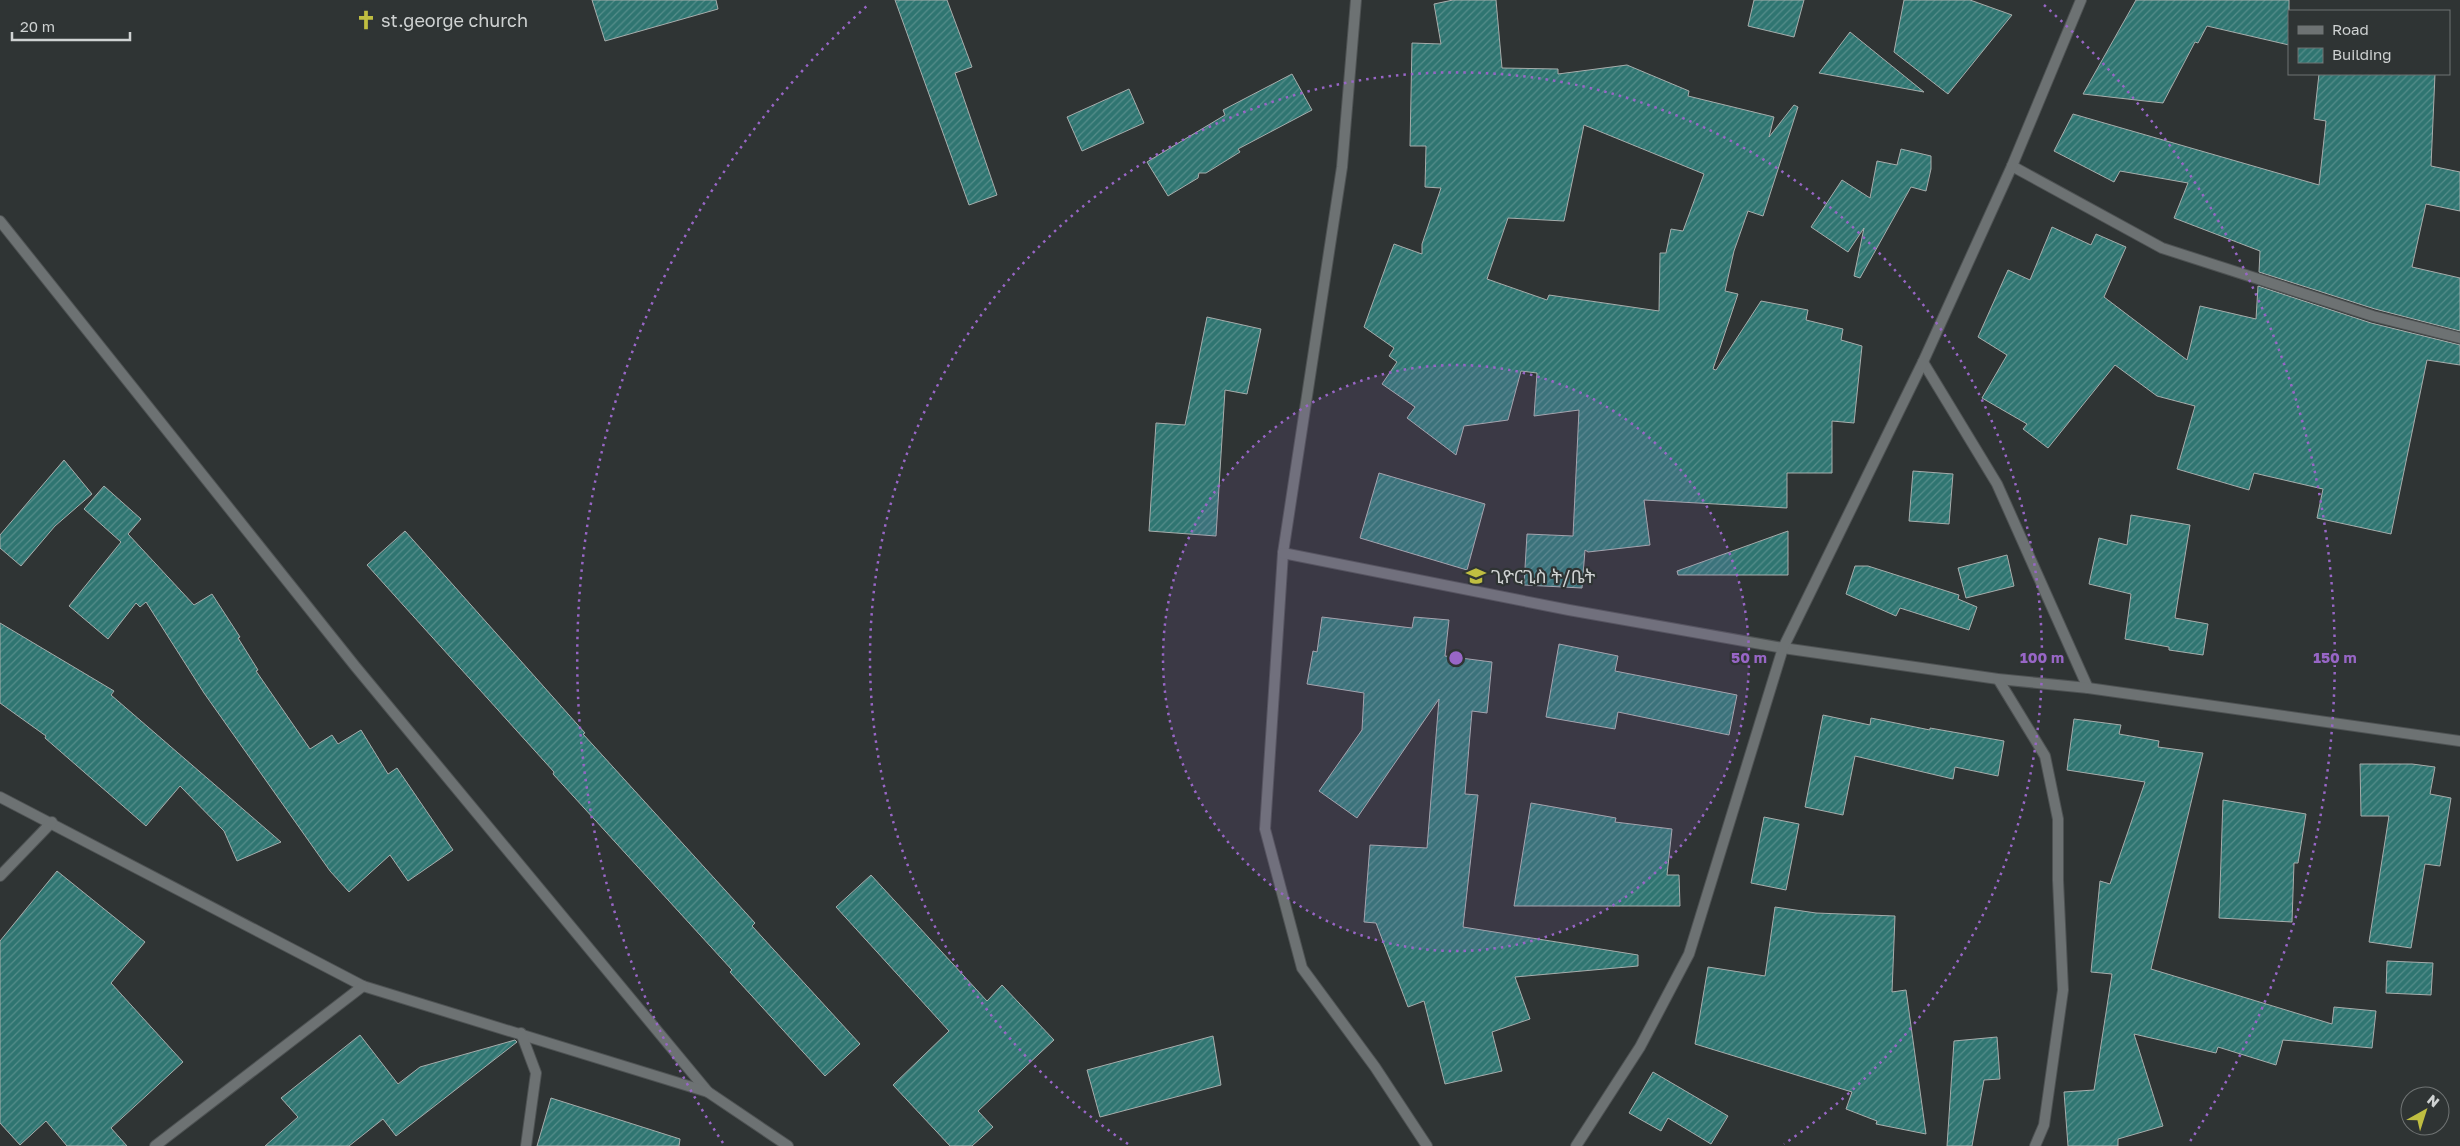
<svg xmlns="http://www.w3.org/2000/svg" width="2460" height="1146" viewBox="0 0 2460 1146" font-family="'Golos Text','Noto Sans Ethiopic',sans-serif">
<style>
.building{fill:url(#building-hatch);stroke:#a7adac;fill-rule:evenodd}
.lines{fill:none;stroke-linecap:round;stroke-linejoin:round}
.minor-casing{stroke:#4e5253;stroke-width:12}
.minor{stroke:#6d7273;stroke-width:10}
.ring{fill:none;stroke:#9866c6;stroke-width:2.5;stroke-dasharray:2.5 5}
.labels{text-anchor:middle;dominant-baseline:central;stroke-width:4.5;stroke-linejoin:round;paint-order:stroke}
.poi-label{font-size:18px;fill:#cfd2d2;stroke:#2f3434;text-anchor:start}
.centre{fill:#9866c6;stroke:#2f3434;stroke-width:2.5}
.ring-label{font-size:15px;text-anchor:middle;font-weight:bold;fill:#9866c6;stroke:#2f3434;stroke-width:4.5;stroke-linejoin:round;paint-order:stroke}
</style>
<defs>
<pattern id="building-hatch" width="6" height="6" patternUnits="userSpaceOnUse" patternTransform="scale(1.25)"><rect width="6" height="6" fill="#2f7571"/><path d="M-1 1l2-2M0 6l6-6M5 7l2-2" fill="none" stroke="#568e8b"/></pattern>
</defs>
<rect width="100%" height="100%" fill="#2f3434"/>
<g class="building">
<polygon points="592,0 716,0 718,9 605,41"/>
<polygon points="895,0 947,0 972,67 955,73 997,195 969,205"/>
<path d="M1453 0H1496L1502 68 1558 69V74L1627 65 1689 91 1688 96 1774 117 1769 137 1794 105 1798 107 1763 216 1748 211 1734 251 1725 291 1738 294 1713 369 1716 370 1761 301 1808 310 1806 320 1843 329 1841 340 1862 346 1854 423 1832 421V473H1787V508L1644 500 1650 545 1588 552 1585 550 1582 588 1524 585 1527 534 1573 536 1579 410 1534 416 1537 373 1521 371 1508 420 1464 426 1456 455 1407 418 1415 407 1382 384 1397 362 1389 356 1394 348 1364 327 1394 244 1422 254V244L1441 188 1425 187 1426 146H1410L1412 43 1441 44 1434 4ZM1584 125 1704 174 1683 231 1671 229 1666 253H1660L1659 311 1549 295 1547 300 1487 279 1508 218 1564 221Z"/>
<polygon points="1754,0 1804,0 1794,37 1748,26"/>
<polygon points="1904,0 1970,0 2012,15 1948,94 1894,52"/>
<polygon points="2136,0 2289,0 2289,45 2207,26 2198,43 2195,42 2163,103 2083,94"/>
<polygon points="1850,32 1924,92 1819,73"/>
<polygon points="1292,74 1312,110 1238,149 1240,152 1206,173 1199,173 1198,178 1168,196 1147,162 1225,115 1223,110"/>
<polygon points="2319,74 2435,74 2431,166 2460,172 2460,211 2426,204 2412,267 2460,278 2460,331 2375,309 2259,272 2260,251 2174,218 2188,183 2120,171 2114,182 2054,151 2073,114 2319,185 2326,121 2314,119"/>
<polygon points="1129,89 1144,123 1082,151 1067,117"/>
<polygon points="1901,149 1931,156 1931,169 1926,191 1911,187 1860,278 1854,276 1864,228 1848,252 1811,227 1842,180 1870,198 1877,161 1897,165"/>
<polygon points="2052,227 2091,245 2096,234 2126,247 2104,297 2187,360 2200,306 2256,319 2258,286 2371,323 2460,345 2460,365 2427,360 2391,534 2317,518 2323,489 2254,473 2249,490 2177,469 2195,406 2157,396 2115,365 2048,448 2023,429 2027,424 1982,398 2007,355 1978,337 2008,270 2030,280"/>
<polygon points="1207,317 1261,329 1247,394 1225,390 1216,536 1149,531 1156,423 1185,425"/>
<polygon points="64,460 92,494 55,526 21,566 0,548 0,535"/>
<polygon points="1913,471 1953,474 1949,524 1909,521"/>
<polygon points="1379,473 1485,504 1467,570 1360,538"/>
<polygon points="104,486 141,519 128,534 194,605 212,594 240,637 238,638 258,670 256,671 310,749 332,735 338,744 361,730 388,774 397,768 453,850 408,881 390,855 349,892 330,871 204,693 146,602 140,607 136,603 108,639 69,606 121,542 84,509"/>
<polygon points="2131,515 2190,525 2175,618 2208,624 2203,655 2169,650 2169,647 2125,639 2131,594 2089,584 2099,538 2127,545"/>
<polygon points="405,531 585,733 583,734 755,923 752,926 860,1044 825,1076 730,972 732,970 553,774 554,772 367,565"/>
<polygon points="1788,531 1788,575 1678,575 1677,571"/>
<polygon points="2007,555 2014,586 1966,598 1958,568"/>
<polygon points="1855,566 1868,566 1959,595 1958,599 1977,607 1969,630 1900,608 1896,616 1846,594"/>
<polygon points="1322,617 1412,628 1414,617 1449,620 1445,656 1492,662 1487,713 1472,711 1465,794 1478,795 1463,927 1638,955 1638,966 1515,977 1530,1019 1492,1032 1502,1071 1445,1084 1424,1001 1408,1007 1376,923 1364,922 1370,845 1427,848 1439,699 1357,818 1319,791 1362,730 1364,693 1307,684 1313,651 1317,652"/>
<polygon points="0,623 114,691 111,695 281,842 237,861 224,831 180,786 146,826 45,738 46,736 0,703"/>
<polygon points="1559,644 1618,656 1615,671 1737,695 1729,735 1618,712 1615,729 1546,717"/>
<polygon points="1823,715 1870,725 1871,718 1930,730 1930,728 2004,741 1998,776 1955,767 1953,779 1855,756 1843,815 1805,807"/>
<polygon points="2074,719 2121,725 2119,734 2159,741 2158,747 2203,753 2151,969 2332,1024 2334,1007 2376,1011 2372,1048 2283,1040 2276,1065 2218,1047 2216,1053 2134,1034 2163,1126 2118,1139 2118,1146 2068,1146 2064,1092 2094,1090 2112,974 2091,972 2100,881 2110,884 2145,782 2067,770"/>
<polygon points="2360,764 2412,764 2435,767 2430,794 2451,798 2440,866 2425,864 2411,948 2369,942 2389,816 2361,816"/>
<polygon points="2223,800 2306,814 2298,863 2294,863 2292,922 2219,918"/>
<polygon points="1531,803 1616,818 1615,822 1672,829 1667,875 1679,875 1680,906 1514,906"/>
<polygon points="1764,817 1799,824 1786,890 1751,883"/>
<polygon points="57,871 145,942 111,983 183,1062 111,1128 127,1146 67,1146 46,1121 20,1145 0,1123 0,941"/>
<polygon points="871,875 987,1001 1002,985 1054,1040 978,1111 993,1127 972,1146 950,1146 893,1085 949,1031 836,907"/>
<polygon points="1775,907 1816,913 1895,916 1892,992 1906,990 1926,1134 1876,1124 1877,1121 1846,1109 1852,1092 1695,1044 1708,967 1765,976"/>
<polygon points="2387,961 2433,963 2431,995 2386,993"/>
<polygon points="360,1035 398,1084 420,1067 515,1040 517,1042 396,1136 383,1119 349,1146 265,1146 298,1117 281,1098"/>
<polygon points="1213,1036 1221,1085 1100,1117 1087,1070"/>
<polygon points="1997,1037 2000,1079 1984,1080 1972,1146 1947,1146 1954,1041"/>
<polygon points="1653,1072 1728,1116 1711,1144 1668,1118 1661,1131 1629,1113"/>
<polygon points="551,1098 680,1139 679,1146 537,1146"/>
</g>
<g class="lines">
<defs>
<g id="minor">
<polyline points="1356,0 1342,167 1283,553 1265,829 1302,968 1375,1067 1427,1146"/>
<polyline points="2012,166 2162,248 2373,316 2460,338"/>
<polyline points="0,221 355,666 708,1092"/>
<polyline points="1923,362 1997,484 2088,688"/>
<polyline points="1283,553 1569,610 1783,648 1998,679 2088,688 2460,741"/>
<polyline points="1998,679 2045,756 2058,819 2058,880 2063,990 2044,1125 2035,1146"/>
<polyline points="0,797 363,986 708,1092 788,1146"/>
<polyline points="0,876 52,822"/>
<polyline points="521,1033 536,1073 526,1146"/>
<polyline points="155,1146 363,986"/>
<polyline points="1576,1146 1640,1047 1689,954 1783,648 1923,362 2012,166 2081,0"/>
</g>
</defs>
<use href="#minor" class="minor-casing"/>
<use href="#minor" class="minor"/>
</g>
<circle cx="1456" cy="658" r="293" fill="#9866c6" fill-opacity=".12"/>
<g class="ring">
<circle cx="1456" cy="658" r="293"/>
<path d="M1128 1144A586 586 0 1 1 1784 1144"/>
<path d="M723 1143A879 879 0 0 1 868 5M2044 5A879 879 0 0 1 2189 1143"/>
</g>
<defs>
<symbol id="church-bare" viewBox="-9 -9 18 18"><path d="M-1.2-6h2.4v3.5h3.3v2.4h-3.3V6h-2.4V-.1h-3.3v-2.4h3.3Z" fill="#c0be41" stroke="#2f3434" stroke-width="2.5" paint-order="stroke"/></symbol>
<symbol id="school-bare" viewBox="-9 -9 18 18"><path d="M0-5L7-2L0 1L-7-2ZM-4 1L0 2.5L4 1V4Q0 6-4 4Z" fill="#c0be41" stroke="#2f3434" stroke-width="2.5" paint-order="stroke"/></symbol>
</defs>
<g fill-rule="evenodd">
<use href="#church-bare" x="352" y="6" width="28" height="28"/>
<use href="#school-bare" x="1462" y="562" width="28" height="28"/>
</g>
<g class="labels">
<g class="poi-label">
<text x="381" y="20">st.george church</text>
<text x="1491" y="576">ጊዮርጊስ ት/ቤት</text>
</g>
</g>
<circle cx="1456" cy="658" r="8" class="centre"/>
<g class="ring-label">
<text x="1749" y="663">50 m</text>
<text x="2042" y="663">100 m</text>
<text x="2335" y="663">150 m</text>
</g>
<rect x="2288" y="10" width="162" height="65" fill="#2f3434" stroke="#6f7373"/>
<rect x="2298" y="26" width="25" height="8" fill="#6d7273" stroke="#6f7373"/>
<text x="2332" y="35" font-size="15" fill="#cfd2d2">Road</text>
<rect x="2298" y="48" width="25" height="15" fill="url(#building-hatch)" stroke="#6f7373"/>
<text x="2332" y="60" font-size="15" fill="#cfd2d2">Building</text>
<g transform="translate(2425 1111) rotate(39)"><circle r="24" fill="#2f3434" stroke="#6f7373"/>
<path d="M0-4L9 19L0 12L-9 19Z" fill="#c0be41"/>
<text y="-8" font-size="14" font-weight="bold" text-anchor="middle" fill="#cfd2d2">N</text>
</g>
<path d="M12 32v8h118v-8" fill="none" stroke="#cfd2d2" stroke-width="2.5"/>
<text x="20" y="32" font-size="15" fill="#cfd2d2" stroke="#2f3434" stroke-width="4" paint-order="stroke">20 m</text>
</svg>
